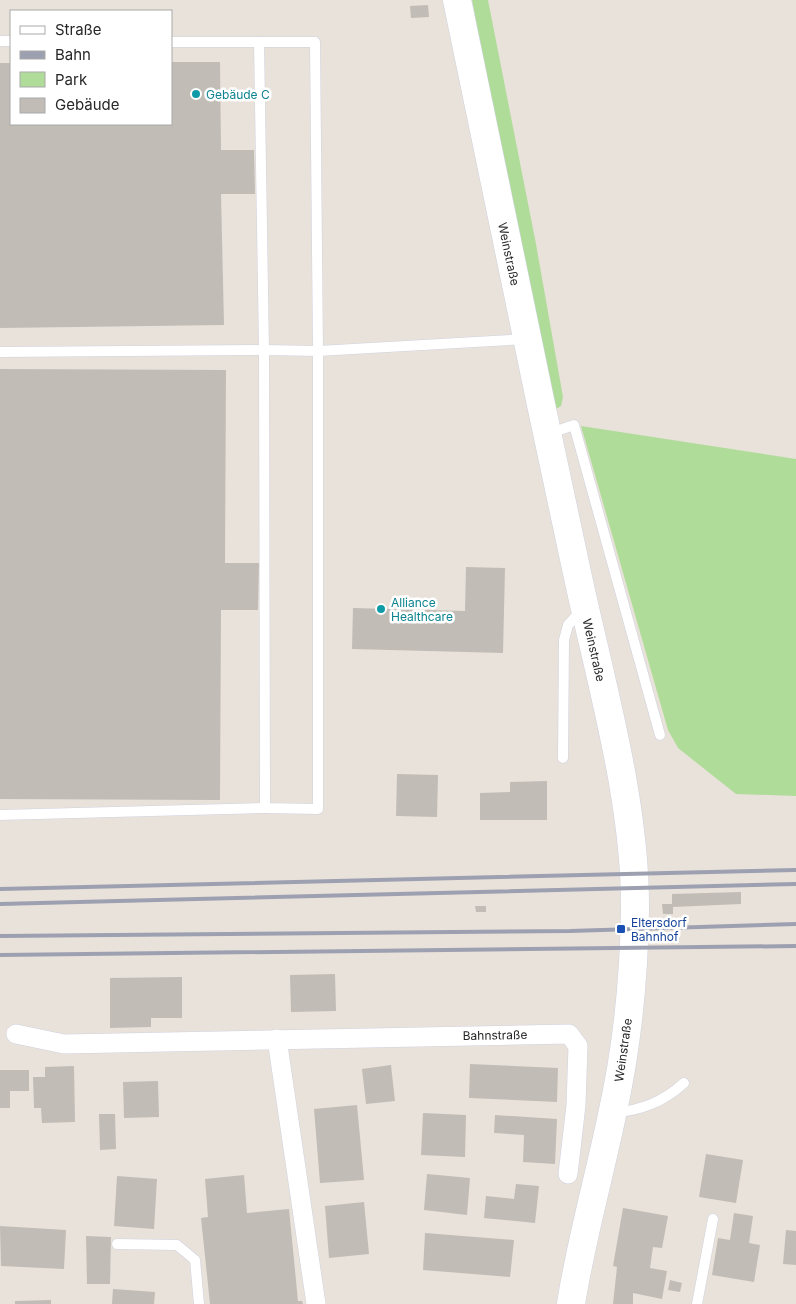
<svg xmlns="http://www.w3.org/2000/svg" width="796" height="1304" viewBox="0 0 796 1304" font-family="Inter,sans-serif">
<style>
.green{fill:#b0dc9a}
.building{fill:#c1bcb6}
.lines{fill:none;stroke-linecap:round;stroke-linejoin:round}
.service-casing{stroke:#cfd2df;stroke-width:11}
.minor-casing{stroke:#cfd2df;stroke-width:20}
.secondary-casing{stroke:#cfd2df;stroke-width:29}
.service{stroke:#fff;stroke-width:10}
.minor{stroke:#fff;stroke-width:19}
.secondary{stroke:#fff;stroke-width:28}
.rail{stroke:#9da0b0;stroke-width:4}
.culture-dot{fill:#0f9aa8;stroke:#fff;stroke-width:2}
.transit-dot{fill:#1a4fb4;stroke:#fff;stroke-width:2}
.labels{text-anchor:middle;dominant-baseline:central;stroke-width:5;stroke-linejoin:round;paint-order:stroke}
.culture-label{font-size:12px;fill:#0d838f;stroke:#fff;text-anchor:start}
.street-label{font-size:12px;fill:#272727;stroke:#fff}
.transit-label{font-size:12px;fill:#164399;stroke:#fff;text-anchor:start}
</style>
<rect width="100%" height="100%" fill="#e9e2da"/>
<g class="green">
<polygon points="472,0 488,0 536,244 563,397 561,406 556,409 520,246"/>
<polygon points="581,426 796,459 796,796 736,794 678,748 668,730"/>
</g>
<g class="building">
<polygon points="428,5 429,17 411,18 410,6"/>
<polygon points="171,62 220,62 221,150 254,150 255,194 221,194 224,325 0,328 0,63 11,63 11,124 171,124"/>
<polygon points="0,369 226,370 225,563 259,563 258,610 221,610 220,800 0,799"/>
<polygon points="466,567 505,568 503,653 352,649 353,608 465,611"/>
<polygon points="397,774 438,775 437,817 396,816"/>
<polygon points="547,781 547,820 480,820 480,793 510,792 510,782"/>
<polygon points="741,892 741,904 673,907 673,914 663,914 662,904 672,904 672,894"/>
<polygon points="475,906 486,906 486,912 476,912"/>
<polygon points="335,974 336,1011 291,1012 290,975"/>
<polygon points="182,977 182,1018 151,1018 151,1027 110,1028 110,978"/>
<polygon points="470,1064 558,1068 557,1102 469,1098"/>
<polygon points="391,1065 395,1101 366,1104 362,1069"/>
<polygon points="74,1066 75,1122 42,1123 41,1108 34,1108 33,1077 45,1077 45,1067"/>
<polygon points="0,1070 29,1070 29,1091 10,1091 10,1108 0,1108"/>
<polygon points="158,1081 159,1117 124,1118 123,1082"/>
<polygon points="357,1105 364,1180 320,1183 314,1109"/>
<polygon points="423,1113 466,1115 465,1157 421,1155"/>
<polygon points="99,1114 115,1114 116,1149 100,1150"/>
<polygon points="495,1115 557,1119 555,1164 523,1162 524,1135 494,1133"/>
<polygon points="706,1154 743,1160 736,1203 699,1197"/>
<polygon points="427,1174 470,1178 467,1215 424,1210"/>
<polygon points="244,1175 247,1213 289,1209 298,1301 302,1301 303,1304 210,1304 201,1218 208,1217 205,1179"/>
<polygon points="117,1176 157,1179 154,1229 114,1226"/>
<polygon points="516,1184 539,1186 535,1223 484,1218 486,1196 514,1199"/>
<polygon points="364,1202 369,1254 329,1258 325,1206"/>
<polygon points="623,1208 668,1216 662,1248 653,1247 650,1268 667,1271 662,1299 633,1293 633,1304 613,1304 617,1267 613,1266"/>
<polygon points="734,1213 753,1216 749,1243 760,1245 754,1282 712,1275 718,1238 730,1240"/>
<polygon points="0,1226 66,1230 64,1269 1,1266"/>
<polygon points="786,1230 796,1231 796,1265 783,1264"/>
<polygon points="425,1233 514,1240 510,1277 423,1270"/>
<polygon points="86,1236 111,1237 110,1284 87,1284"/>
<polygon points="670,1280 682,1283 680,1292 668,1290"/>
<polygon points="113,1289 155,1292 154,1304 112,1304"/>
<polygon points="51,1300 51,1304 15,1304 15,1301"/>
</g>
<g class="lines">
<defs>
<g id="service">
<polyline points="0,41 11,41"/>
<polyline points="171,42 315,42 318,351 264,350 265,808 318,809 318,351 526,339"/>
<polyline points="0,352 264,350 259,42"/>
<polyline points="548,434 574,425 660,735"/>
<polyline points="563,758 564,640 568,625 582,610"/>
<polyline points="0,815 265,808"/>
<path d="M613 1113C642 1110 663 1102 684 1083"/>
<polyline points="117,1244 177,1245 195,1260 199,1304"/>
<polyline points="697,1304 713,1219"/>
</g>
<g id="minor">
<polyline points="16,1034 64,1044 569,1034 578,1046 576,1105 568,1174"/>
<polyline points="277,1039 316,1304"/>
</g>
<path id="secondary" d="M457 0C496 190 535 379 576 568 599 677 636 799 635 910 634 978 627 1048 612 1115 599 1178 581 1240 571 1304"/>
</defs>
<use href="#service" class="service-casing"/>
<use href="#minor" class="minor-casing"/>
<use href="#secondary" class="secondary-casing"/>
<use href="#service" class="service"/>
<use href="#minor" class="minor"/>
<use href="#secondary" class="secondary"/>
<g class="rail">
<polyline points="0,889 796,870"/>
<polyline points="0,904 796,884"/>
<polyline points="0,936 570,931 796,924"/>
<polyline points="0,955 796,946"/>
</g>
</g>
<g class="culture-dot">
<circle cx="196" cy="94" r="5"/>
<circle cx="381" cy="609" r="5"/>
</g>
<rect class="transit-dot" x="616" y="924" width="10" height="10" rx="2.5"/>
<g class="labels">
<g class="culture-label">
<text x="206" y="94">Gebäude C</text>
<text x="391" y="602">Alliance<tspan x="391" dy="14">Healthcare</tspan></text>
</g>
<g class="street-label">
<text transform="translate(509 254) rotate(78)">Weinstraße</text>
<text transform="translate(594 650) rotate(77)">Weinstraße</text>
<text transform="translate(495 1035) rotate(-1)">Bahnstraße</text>
<text transform="translate(623 1050) rotate(-82)">Weinstraße</text>
</g>
<g class="transit-label">
<text x="631" y="922">Eltersdorf<tspan x="631" dy="14">Bahnhof</tspan></text>
</g>
</g>
<rect x="10" y="10" width="162" height="115" fill="#ffffff" stroke="#a9a9a9"/>
<rect x="20" y="26" width="25" height="8" fill="#ffffff" stroke="#a9a9a9"/>
<text x="55" y="35" font-size="15" fill="#272727">Straße</text>
<rect x="20" y="51" width="25" height="8" fill="#9da0b0" stroke="#a9a9a9"/>
<text x="55" y="60" font-size="15" fill="#272727">Bahn</text>
<rect x="20" y="72" width="25" height="15" fill="#b0dc9a" stroke="#a9a9a9"/>
<text x="55" y="85" font-size="15" fill="#272727">Park</text>
<rect x="20" y="98" width="25" height="15" fill="#c1bcb6" stroke="#a9a9a9"/>
<text x="55" y="110" font-size="15" fill="#272727">Gebäude</text>
</svg>
